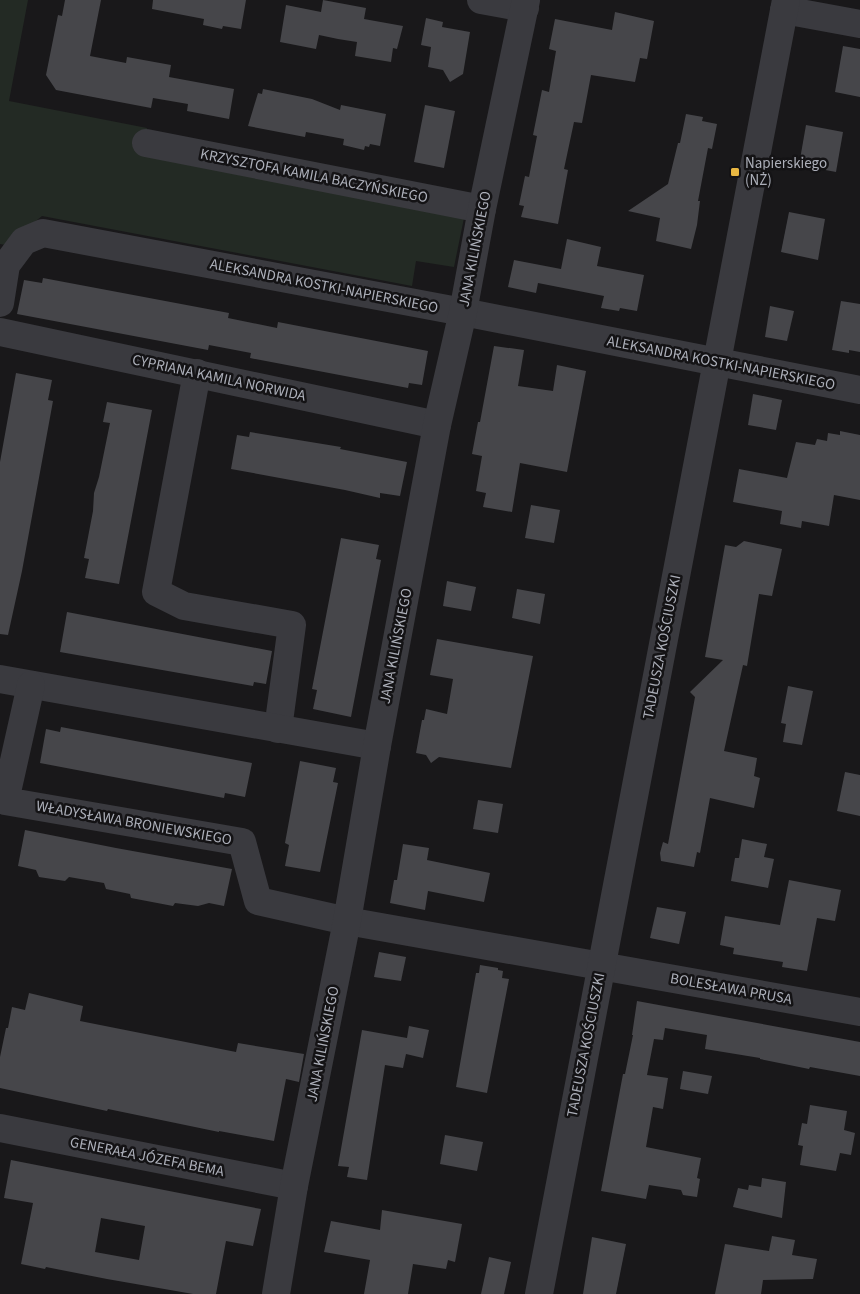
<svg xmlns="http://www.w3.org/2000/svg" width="860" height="1294" viewBox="0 0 860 1294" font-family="'Source Sans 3',sans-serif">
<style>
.green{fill:#232a24}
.building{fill:#46464a;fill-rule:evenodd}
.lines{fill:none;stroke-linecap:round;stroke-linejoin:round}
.minor{stroke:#3a3a3f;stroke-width:28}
.poi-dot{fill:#e9b742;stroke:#141315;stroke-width:2}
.labels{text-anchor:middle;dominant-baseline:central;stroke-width:5;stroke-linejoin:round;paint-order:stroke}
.poi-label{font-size:15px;fill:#acafb9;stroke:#141315;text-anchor:start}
.street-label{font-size:15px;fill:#acafb9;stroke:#141315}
</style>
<rect width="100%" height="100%" fill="#19181a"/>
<polygon class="green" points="0,0 28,0 9,101 147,128 143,151 465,213 454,267 416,261 412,286 42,216 6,245 0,244"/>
<g class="building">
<polygon points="65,0 101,0 90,56 126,63 127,57 171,65 169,77 234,89 229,119 187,111 188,104 153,98 151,108 56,90 46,75 58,15 62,16"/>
<polygon points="153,0 246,0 241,29 223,26 222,29 203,25 204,19 152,9"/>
<polygon points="323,0 366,8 364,19 403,26 397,49 393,48 391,62 355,56 357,42 338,39 319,35 316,49 280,42 286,5 321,12"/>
<polygon points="615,12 654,21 647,59 640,58 635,82 591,75 582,123 574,122 564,169 568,170 558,224 521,217 524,206 519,205 525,176 529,177 537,136 533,135 542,90 549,92 556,51 549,49 555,19 612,30"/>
<polygon points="426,18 443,22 442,27 470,32 463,74 450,82 443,70 428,67 431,47 421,45"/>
<polygon points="843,46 860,49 860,97 835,92"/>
<polygon points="263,89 312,99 340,110 341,105 386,114 380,146 370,144 369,147 365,146 364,150 343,145 344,139 306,132 305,137 248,126 258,93 262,94"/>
<polygon points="425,105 455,111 444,168 414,162"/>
<polygon points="686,114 703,117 702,121 717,124 712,149 708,148 698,201 700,201 697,225 691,249 656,241 660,218 628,211 668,184 678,143 680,143"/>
<polygon points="806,125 843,132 836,172 799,165"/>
<polygon points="789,212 825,219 818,260 781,252"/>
<polygon points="567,239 601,247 597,266 644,275 637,311 620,308 619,311 601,308 604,296 538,283 536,293 508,287 514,260 561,269"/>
<polygon points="43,278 229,313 228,318 277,328 278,322 428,351 422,385 409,383 408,388 250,358 251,353 209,345 208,350 17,314 24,280 42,283"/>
<polygon points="841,301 860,304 860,352 849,350 849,353 832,350"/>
<polygon points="770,306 794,311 787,341 765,337"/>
<polygon points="494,346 524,350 518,386 553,391 557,365 586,371 567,472 520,463 512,512 483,507 486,493 476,491 482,456 472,454 478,422 480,422"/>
<polygon points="16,373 52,380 48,400 53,401 22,571 8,635 0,634 0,462"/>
<polygon points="753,394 782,400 776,430 748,425"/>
<polygon points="107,402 152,410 119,584 85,578 89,559 84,558 93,511 94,493 99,477 110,423 103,422"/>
<polygon points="840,431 860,435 860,500 834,495 829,526 802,521 801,528 780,524 782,511 733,502 739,469 787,478 796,442 815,445 817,439 827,441 828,433 840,435"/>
<polygon points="250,432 341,447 340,449 407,462 400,496 380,493 380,498 345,490 231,469 237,435 249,437"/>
<polygon points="531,505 560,510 554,543 525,538"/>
<polygon points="341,538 379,545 376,559 381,560 351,717 313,709 317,690 312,689"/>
<polygon points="744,541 782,549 772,596 759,594 747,666 743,665 724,751 757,758 754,776 760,778 754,808 710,798 700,853 697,852 694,867 661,861 660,853 663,842 668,844 689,730 695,697 690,692 723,660 705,657 725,545 736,547"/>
<polygon points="447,581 476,587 471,611 443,606"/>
<polygon points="517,589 545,594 540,624 512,618"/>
<polygon points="67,612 272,651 266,684 254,682 253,686 60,652"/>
<polygon points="437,639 533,656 511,768 439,757 431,763 426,755 416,753 422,720 424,720 426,709 447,714 453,679 430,675"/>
<polygon points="788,686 813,691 802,745 783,742 786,724 781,723"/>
<polygon points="61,727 252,763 245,797 225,793 224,798 40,763 46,729 60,732"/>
<polygon points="300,761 336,768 333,782 338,783 320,872 285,866 289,845 285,843"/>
<polygon points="845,772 860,775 860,816 837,811"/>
<polygon points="478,800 503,804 498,833 473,829"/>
<polygon points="25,830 116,848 232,869 224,906 209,903 198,906 175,903 173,906 131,898 130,894 106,889 104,883 69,877 65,881 39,877 36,870 18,866"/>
<polygon points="742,839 767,844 764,857 774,859 768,888 731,881 735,858 739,858"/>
<polygon points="403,844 429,848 427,860 490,873 484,902 428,891 425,910 390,903 394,880 397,880"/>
<polygon points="789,880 841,890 835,921 817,918 807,971 782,967 783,962 733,954 734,948 720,945 725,916 780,925"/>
<polygon points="657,907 686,912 679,944 650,938"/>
<polygon points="379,952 406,957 401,981 374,977"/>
<polygon points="480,965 498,968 498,970 503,971 502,978 509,979 487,1093 456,1087 476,973 479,973"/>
<polygon points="29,993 83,1006 80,1021 236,1052 238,1043 304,1054 299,1082 286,1079 274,1141 219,1131 219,1132 108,1109 107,1111 0,1088 0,1057 6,1028 8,1028 12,1007 25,1010"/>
<polygon points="637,1001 860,1042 860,1076 810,1067 809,1069 760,1059 760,1058 705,1049 707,1035 665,1028 663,1040 654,1039 647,1075 668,1078 663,1109 653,1107 646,1147 701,1158 697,1178 700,1179 697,1197 683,1195 681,1190 649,1185 646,1199 601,1191 623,1074 625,1074 633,1035 632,1035"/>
<polygon points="409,1026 429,1030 423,1058 406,1054 403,1068 385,1065 367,1180 347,1177 349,1167 338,1166 362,1030 407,1038"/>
<polygon points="683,1071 712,1076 708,1094 680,1089"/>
<polygon points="810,1105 847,1111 844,1130 855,1133 851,1155 840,1153 836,1171 800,1165 803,1146 798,1145 802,1123 807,1124"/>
<polygon points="445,1135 483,1142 477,1171 440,1164"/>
<path d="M11 1160 261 1209 253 1246 226 1241 216 1294H193L107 1279 46 1267 45 1269 21 1264 33 1203 4 1198ZM101 1218 145 1226 139 1260 95 1252Z"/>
<polygon points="762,1178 786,1182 782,1218 733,1207 738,1188 748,1190 749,1185 761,1187"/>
<polygon points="382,1210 462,1224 455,1262 448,1260 446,1269 413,1264 408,1294 364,1294 370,1260 324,1252 331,1221 380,1230"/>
<polygon points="772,1236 795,1240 792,1255 817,1259 813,1279 763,1280 761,1294 715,1294 725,1244 769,1251"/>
<polygon points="592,1237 626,1244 616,1294 583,1294"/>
<polygon points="489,1257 511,1262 504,1294 481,1294"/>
</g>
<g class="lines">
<g class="minor">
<polyline points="481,0 525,8"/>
<polyline points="784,10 860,24"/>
<polyline points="146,143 482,209"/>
<polyline points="0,303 6,265 24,241 43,233 463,312 860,390"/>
<polyline points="0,332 437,425"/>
<polyline points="197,373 156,592 184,606 292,625 278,729"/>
<polyline points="0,679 377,746"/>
<polyline points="31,685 5,801 242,842 258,901 347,921 860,1012"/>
<polyline points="0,1128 294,1186"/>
<polyline points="276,1294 294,1186 347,921 377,746 437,425 463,312 482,209 526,0"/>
<polyline points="539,1294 786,0"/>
</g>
</g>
<rect class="poi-dot" x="730" y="167" width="10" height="10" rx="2.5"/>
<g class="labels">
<g class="poi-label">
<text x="745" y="163">Napierskiego<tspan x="745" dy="17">(NŻ)</tspan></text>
</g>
<g class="street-label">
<text transform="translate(314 176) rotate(11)">KRZYSZTOFA KAMILA BACZYŃSKIEGO</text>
<text transform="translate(475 249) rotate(-79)">JANA KILIŃSKIEGO</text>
<text transform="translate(324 286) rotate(11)">ALEKSANDRA KOSTKI-NAPIERSKIEGO</text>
<text transform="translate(721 363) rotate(11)">ALEKSANDRA KOSTKI-NAPIERSKIEGO</text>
<text transform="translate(219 378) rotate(12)">CYPRIANA KAMILA NORWIDA</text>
<text transform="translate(396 646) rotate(-79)">JANA KILIŃSKIEGO</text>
<text transform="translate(662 647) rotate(-79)">TADEUSZA KOŚCIUSZKI</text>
<text transform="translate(134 823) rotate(10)">WŁADYSŁAWA BRONIEWSKIEGO</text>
<text transform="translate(731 989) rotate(10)">BOLESŁAWA PRUSA</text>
<text transform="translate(323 1044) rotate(-79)">JANA KILIŃSKIEGO</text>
<text transform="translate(586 1045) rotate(-79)">TADEUSZA KOŚCIUSZKI</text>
<text transform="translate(147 1157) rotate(11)">GENERAŁA JÓZEFA BEMA</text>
</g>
</g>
</svg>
